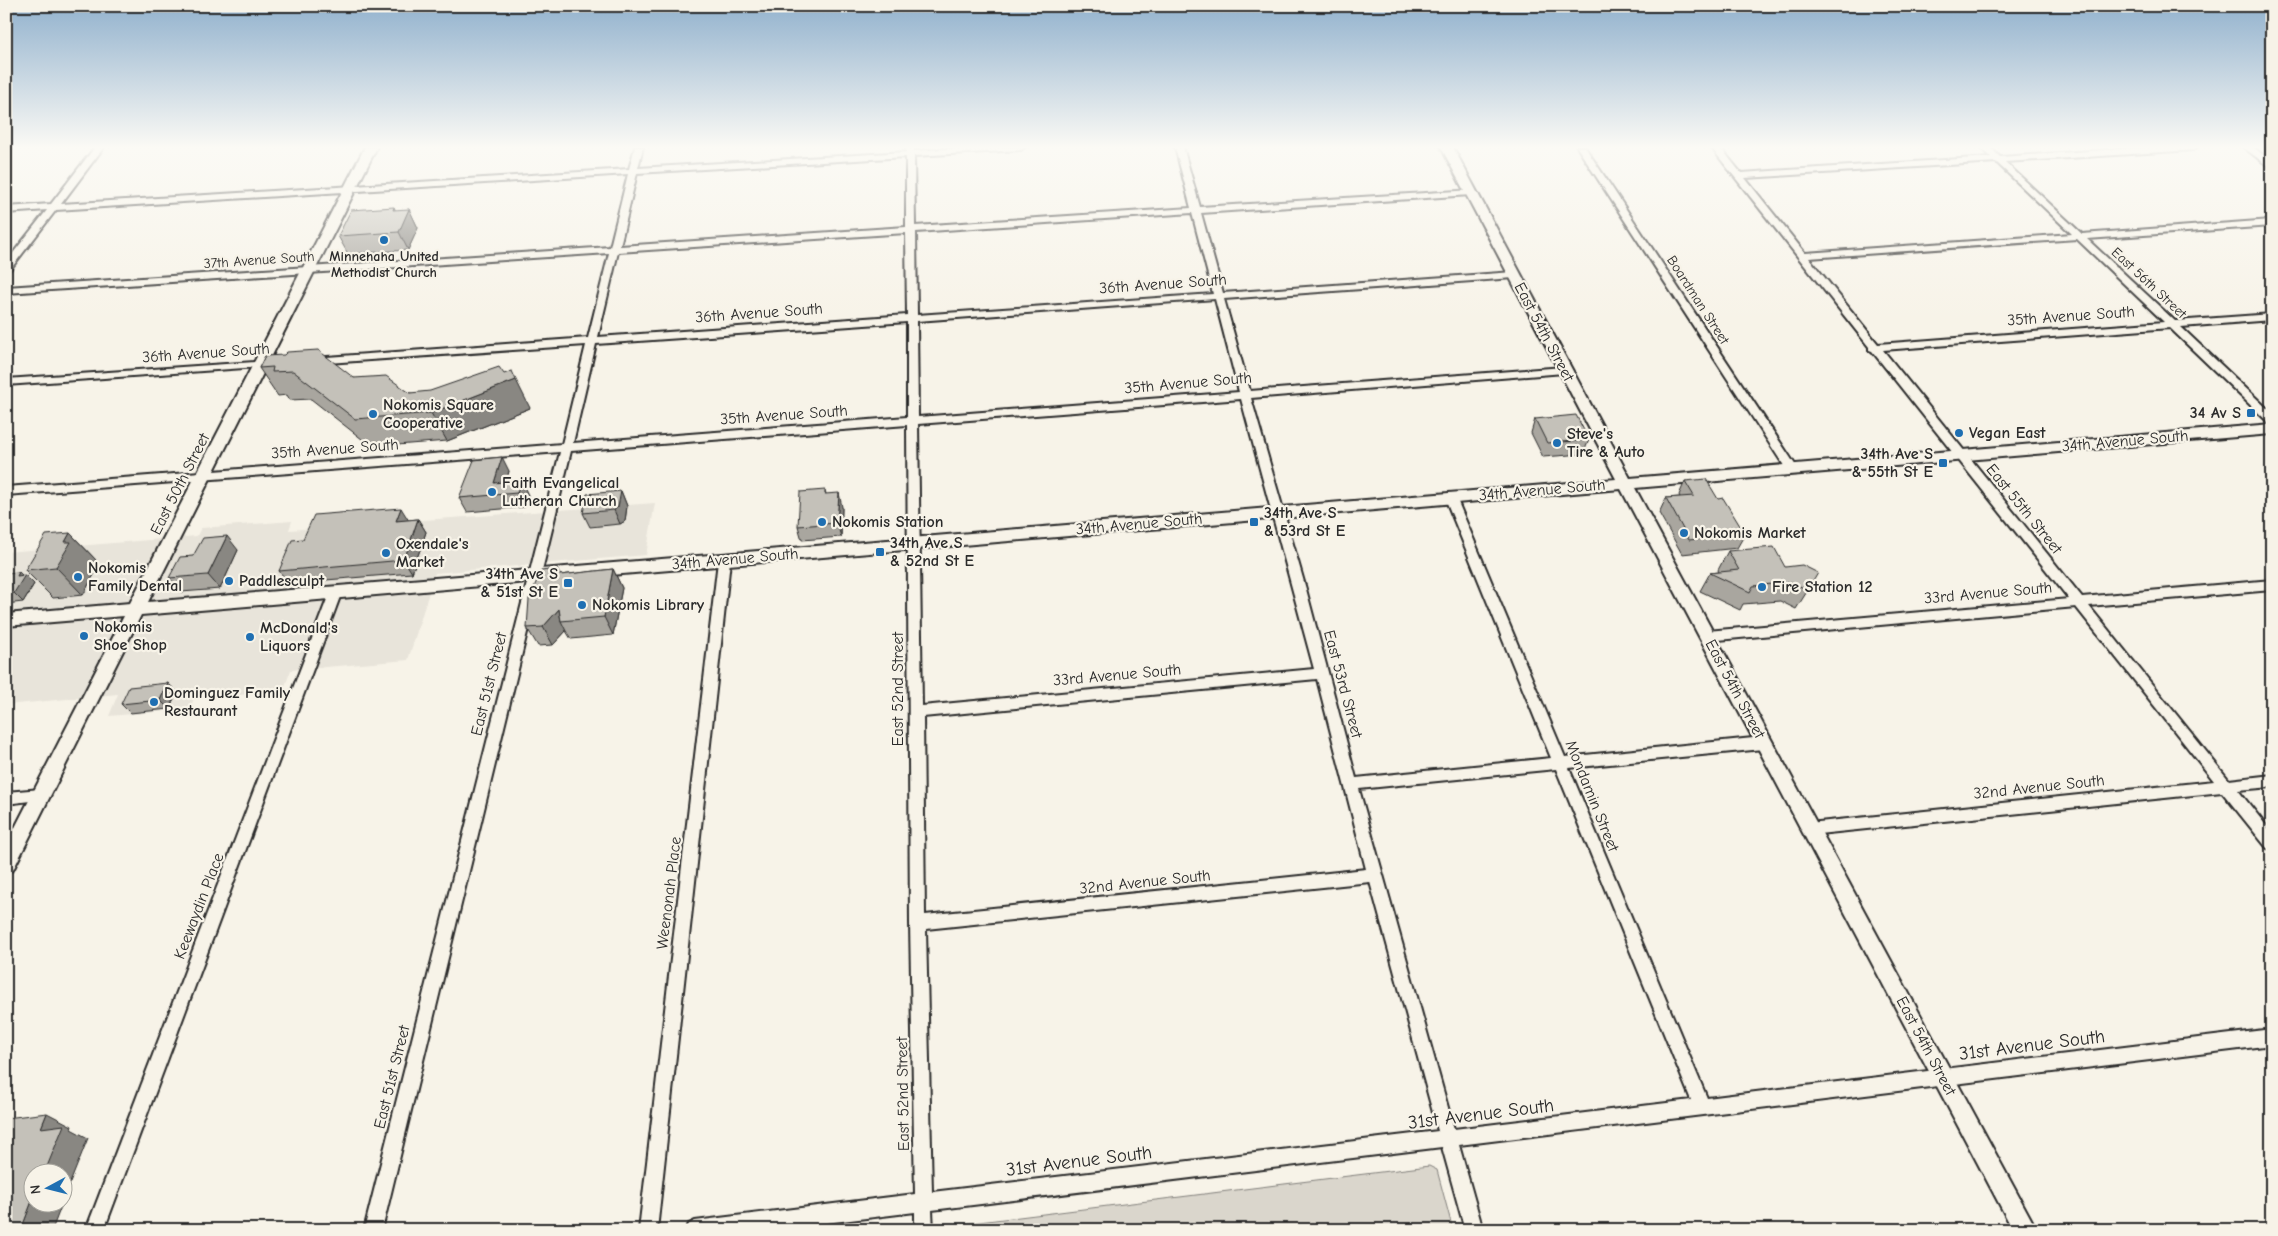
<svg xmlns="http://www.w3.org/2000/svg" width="2278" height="1236" viewBox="0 0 2278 1236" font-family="'Comic Neue',sans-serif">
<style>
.built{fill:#e8e4da}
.green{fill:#dad6cc;stroke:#82807c}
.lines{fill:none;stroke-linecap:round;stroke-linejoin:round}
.minor-casing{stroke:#2b2b2b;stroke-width:4}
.tertiary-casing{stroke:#2b2b2b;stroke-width:4}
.minor{fill:#f7f3e8;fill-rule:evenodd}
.tertiary{fill:#f7f3e8;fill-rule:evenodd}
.wall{fill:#a9a69f;stroke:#2b2b2b}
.shaded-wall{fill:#898782;stroke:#2b2b2b}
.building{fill:#c4c1b9;stroke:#2b2b2b}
.poi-dot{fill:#1f6fb2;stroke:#f7f3e8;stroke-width:2}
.labels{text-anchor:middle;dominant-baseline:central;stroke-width:4.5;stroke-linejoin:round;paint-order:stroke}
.far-poi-label{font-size:14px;font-weight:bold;fill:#2b2b2b;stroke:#f7f3e8}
.far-street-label{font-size:14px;fill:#2b2b2b;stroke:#f7f3e8}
.street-label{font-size:16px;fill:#2b2b2b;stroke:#f7f3e8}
.poi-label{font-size:16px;font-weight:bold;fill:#2b2b2b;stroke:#f7f3e8;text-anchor:start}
.near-street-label{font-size:19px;fill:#2b2b2b;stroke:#f7f3e8}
</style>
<rect width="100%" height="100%" fill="#f7f3e8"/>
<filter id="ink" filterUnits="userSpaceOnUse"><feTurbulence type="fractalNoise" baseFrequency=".02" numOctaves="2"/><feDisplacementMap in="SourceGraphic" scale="10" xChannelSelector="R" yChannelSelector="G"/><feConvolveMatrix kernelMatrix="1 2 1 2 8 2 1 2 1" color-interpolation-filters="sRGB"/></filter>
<g filter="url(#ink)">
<polygon class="built" points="655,503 646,555 435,573 408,660 291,670 283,691 194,699 189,709 109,716 118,694 6,705 6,552 197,536 201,528 292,521 289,530"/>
<polygon class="green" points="1429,1166 1437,1170 1453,1230 947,1230 947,1226"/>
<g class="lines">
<defs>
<g id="minor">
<polygon points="6,147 14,147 6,151"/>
<path d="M95 147H104L61 204 629 169 635 147H643L638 168 906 152V147H914V151L978 147H1025L1021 150 914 156 915 226 1191 208 1175 147H1183L1200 207 1474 190V194L1471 195 1201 213 1223 293 1514 272 1519 275 1514 278 1224 299 1250 391 1564 367 1569 370 1564 373 1251 398 1306 589 1356 778 1551 758 1445 498 1447 495H1455L1565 757 1763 737 1768 739 1770 743 1768 747 1763 749 1569 768 1707 1098 2272 1029V1045L1459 1145 1483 1230H1465L1442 1147 932 1210 933 1230H915V1212L769 1230H686L689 1224 695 1221 915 1194 910 923 907 425 571 451 382 1230H364L560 452 6 495V487L562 444 586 345 313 364 308 361 313 358 588 338 609 253 6 293V287L610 247 628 174 56 210 9 271 6 272V262L47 210 6 213V207L51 204ZM906 157V227L620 246 637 173ZM1192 213 1213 294 917 315 916 232ZM906 233 907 315 598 337 618 252ZM1215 299 1239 392 918 417 917 321ZM907 322V417L573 443 596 344ZM1241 399 1314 669 922 706 918 424ZM1317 679 1366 869 925 915 923 717ZM1556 769 1691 1100 1454 1129 1359 789ZM1370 882 1438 1131 932 1192 926 929Z"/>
<polygon points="1577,147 1585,147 1796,466 1798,469 1796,472 1788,472"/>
<path d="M1711 147H1720L1741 173 1991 157 1981 147H1990L2000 157 2151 147H2197L2193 150 2005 162 2082 234 2272 220V226L2087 239 2175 321 2272 314V320L2181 327 2272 413V423L2268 422 2170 328 1883 350 2082 597 2272 580V590L2089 606 2229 780 2272 775V787L2238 790 2272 833V850L2267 848 2222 792 1809 835 1804 833 1802 829 1804 825 1809 823 2214 781 2076 607 1707 641 1703 639 1701 636 1703 633 1707 631 2069 599 1872 351 1869 350V347ZM1996 162 2072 234 1805 253 1745 178ZM2077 239 2164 322 1878 344 1809 258Z"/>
<polygon points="2243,147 2253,147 2272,162 2272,169"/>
<polygon points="268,361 272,362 272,366 6,385 6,379"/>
<polygon points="724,557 730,561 657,1230 639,1230 718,561"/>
<polygon points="335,589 341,594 104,1230 86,1230 329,594"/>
<polygon points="41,789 46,791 48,795 46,799 6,804 6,792"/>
</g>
<polygon id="tertiary" points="365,147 377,147 148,602 1616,479 1441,147 1453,147 1630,478 2272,424 2272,434 1635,488 2037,1230 2013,1230 1621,489 141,615 13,870 6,872 6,845 124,616 6,626 6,614 130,603"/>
</defs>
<use href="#minor" class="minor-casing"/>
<use href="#tertiary" class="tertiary-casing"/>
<use href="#minor" class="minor"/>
<use href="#tertiary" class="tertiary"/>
</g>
<g class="wall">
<polygon points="409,209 418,228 408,250 348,254 338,236"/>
<polygon points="265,356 354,378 410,393 530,408 447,441 372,447 311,399 290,400 287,395 278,396 259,368"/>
<polygon points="1535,419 1589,440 1583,454 1543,457 1531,433"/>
<polygon points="509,471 506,482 528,495 525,507 467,512 459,498"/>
<polygon points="1685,481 1718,499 1745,534 1737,548 1682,554 1659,513 1666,498 1680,497 1679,495"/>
<polygon points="825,490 826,494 842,507 841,537 802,540 798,526"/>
<polygon points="621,491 627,506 625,521 620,524 590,527 583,513"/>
<polygon points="418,519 426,532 412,573 289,583 279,571 303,539 408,520"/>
<polygon points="70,533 96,560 93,566 97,569 83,595 53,598 25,570"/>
<polygon points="238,550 220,589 181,592 169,578 193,556"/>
<polygon points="1728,551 1785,567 1808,590 1796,609 1780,601 1743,604 1740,610 1700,591 1710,573 1719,572 1718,570"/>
<polygon points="613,569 622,588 613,635 571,639 566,631 553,645 538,646 527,628 560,575"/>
<polygon points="6,573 22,575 34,584 23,602 6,604"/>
<polygon points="177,692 169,709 130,713 121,704"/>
</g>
<g class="shaded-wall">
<polygon points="394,207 402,224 409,209 418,228 408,250 399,232 393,210"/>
<polygon points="516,380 530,408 447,441 431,413"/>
<polygon points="502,457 509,471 503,495 494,483"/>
<polygon points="521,480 528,495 525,507 517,493"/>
<polygon points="621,491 627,506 625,521 620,524 614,510"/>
<polygon points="839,493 842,507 841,537 837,523"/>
<polygon points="401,508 409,521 396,521"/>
<polygon points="418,519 426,532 412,573 404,560"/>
<polygon points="70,533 96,560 93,566 97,569 83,595 56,567 65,542"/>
<polygon points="227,536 238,550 220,589 208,575"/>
<polygon points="613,569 622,588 613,635 604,617"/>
<polygon points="19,572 24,577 25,575 34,584 23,602 14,593 17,576"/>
<polygon points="559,609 561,621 566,631 553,645 543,627"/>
<polygon points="168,683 177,692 169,709 160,700"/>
<polygon points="47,1113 72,1126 71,1129 88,1138 62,1203 62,1174 44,1174 41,1128"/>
<polygon points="32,1201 32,1204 62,1204 52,1230 21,1230"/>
</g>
<g class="building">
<polygon points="394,207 393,210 409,209 399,232 338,236 351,210"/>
<polygon points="318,350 354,378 386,376 410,393 430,391 499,367 504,374 512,371 516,380 431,413 355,419 293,371 272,372 273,367 259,368 265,356 284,355 287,352"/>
<polygon points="1576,415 1589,440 1547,443 1535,419"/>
<polygon points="502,457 494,483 521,480 517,493 459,498 474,460"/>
<polygon points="1706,479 1718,499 1723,498 1745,534 1689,540 1666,498 1694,496 1685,481"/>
<polygon points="825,490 825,494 839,493 837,523 798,526 800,492"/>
<polygon points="621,491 618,507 614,510 583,513 587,494"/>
<polygon points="401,508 396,521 418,519 404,560 279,571 292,540 303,539 314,515"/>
<polygon points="70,533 65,542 71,542 56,567 25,570 46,535"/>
<polygon points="227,536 208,575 169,578 180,557 193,556 203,538"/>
<polygon points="1774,547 1785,567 1802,565 1818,573 1808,590 1791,582 1753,586 1750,592 1710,573 1739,570 1728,551"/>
<polygon points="557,569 560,575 613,569 604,617 561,621 559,609 543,627 527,628 529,599 541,571"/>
<polygon points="19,572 17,576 25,575 14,593 6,594 6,573"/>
<polygon points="168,683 160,700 121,704 129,687"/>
<polygon points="47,1113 41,1128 64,1125 44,1174 32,1174 32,1201 21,1230 6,1230 6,1118"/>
</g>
</g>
<linearGradient id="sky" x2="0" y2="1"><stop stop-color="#91b1cd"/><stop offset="0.46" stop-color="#fbfaf5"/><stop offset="1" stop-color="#fbfaf5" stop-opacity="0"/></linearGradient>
<rect width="2278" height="320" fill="url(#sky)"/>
<g class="poi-dot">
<circle cx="384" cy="240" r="5"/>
<rect x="2246" y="408" width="10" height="10" rx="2.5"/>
<circle cx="373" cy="414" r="5"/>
<circle cx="1959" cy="433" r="5"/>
<circle cx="1557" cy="443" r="5"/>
<rect x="1938" y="458" width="10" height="10" rx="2.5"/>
<circle cx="492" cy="492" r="5"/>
<circle cx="822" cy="522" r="5"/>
<rect x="1249" y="517" width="10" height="10" rx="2.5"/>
<circle cx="1684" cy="533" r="5"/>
<rect x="875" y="547" width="10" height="10" rx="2.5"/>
<circle cx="386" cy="553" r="5"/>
<circle cx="78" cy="577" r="5"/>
<circle cx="229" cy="581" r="5"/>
<rect x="563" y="578" width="10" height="10" rx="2.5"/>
<circle cx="1762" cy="587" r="5"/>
<circle cx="582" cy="605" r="5"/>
<circle cx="84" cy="636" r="5"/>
<circle cx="250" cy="637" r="5"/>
<circle cx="154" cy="702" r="5"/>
</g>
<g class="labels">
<g class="far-poi-label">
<text x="384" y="256">Minnehaha United<tspan x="384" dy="16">Methodist Church</tspan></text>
</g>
<g class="far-street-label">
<text transform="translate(259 260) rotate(-4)">37th Avenue South</text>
<text transform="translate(2149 283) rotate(43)">East 56th Street</text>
<text transform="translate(1698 300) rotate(57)">Boardman Street</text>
</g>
<g class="street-label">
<text transform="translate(1163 284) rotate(-4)">36th Avenue South</text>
<text transform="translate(759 313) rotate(-4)">36th Avenue South</text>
<text transform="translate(2071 316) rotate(-4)">35th Avenue South</text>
<text transform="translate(1544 332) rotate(62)">East 54th Street</text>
<text transform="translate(206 353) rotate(-4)">36th Avenue South</text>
<text transform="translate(1188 383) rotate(-5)">35th Avenue South</text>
<text transform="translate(784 415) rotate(-4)">35th Avenue South</text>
<text transform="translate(2125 441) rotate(-5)">34th Avenue South</text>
<text transform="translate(335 449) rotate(-4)">35th Avenue South</text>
<text transform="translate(180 484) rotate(-63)">East 50th Street</text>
<text transform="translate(1542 490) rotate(-5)">34th Avenue South</text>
<text transform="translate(2024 509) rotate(51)">East 55th Street</text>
<text transform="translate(1139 524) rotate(-5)">34th Avenue South</text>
<text transform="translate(735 559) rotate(-5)">34th Avenue South</text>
<text transform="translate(1988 593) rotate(-5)">33rd Avenue South</text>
<text transform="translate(1117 675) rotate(-5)">33rd Avenue South</text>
<text transform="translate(489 684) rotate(-76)">East 51st Street</text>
<text transform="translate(1343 684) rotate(75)">East 53rd Street</text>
<text transform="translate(898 689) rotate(-90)">East 52nd Street</text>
<text transform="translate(1735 689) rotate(62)">East 54th Street</text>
<text transform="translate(2039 787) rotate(-6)">32nd Avenue South</text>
<text transform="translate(1592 796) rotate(68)">Mondamin Street</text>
<text transform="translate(1145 882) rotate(-6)">32nd Avenue South</text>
<text transform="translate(669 893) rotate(-83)">Weenonah Place</text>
<text transform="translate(199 906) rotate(-69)">Keewaydin Place</text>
<text transform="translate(1926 1046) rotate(62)">East 54th Street</text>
<text transform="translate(392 1077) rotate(-76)">East 51st Street</text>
<text transform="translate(903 1094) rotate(-91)">East 52nd Street</text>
</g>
<g class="poi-label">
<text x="383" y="405">Nokomis Square<tspan x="383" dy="18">Cooperative</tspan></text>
<text x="2241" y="413" text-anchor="end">34 Av S</text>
<text x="1969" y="433">Vegan East</text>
<text x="1567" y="434">Steve's<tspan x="1567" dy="18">Tire &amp; Auto</tspan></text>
<text x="1933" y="454" text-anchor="end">34th Ave S<tspan x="1933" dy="18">&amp; 55th St E</tspan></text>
<text x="502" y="483">Faith Evangelical<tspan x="502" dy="18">Lutheran Church</tspan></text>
<text x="1264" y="513">34th Ave S<tspan x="1264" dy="18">&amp; 53rd St E</tspan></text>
<text x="832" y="522">Nokomis Station</text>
<text x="1694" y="533">Nokomis Market</text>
<text x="890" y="543">34th Ave S<tspan x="890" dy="18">&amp; 52nd St E</tspan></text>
<text x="396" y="544">Oxendale's<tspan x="396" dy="18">Market</tspan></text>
<text x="88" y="568">Nokomis<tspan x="88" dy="18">Family Dental</tspan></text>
<text x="558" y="574" text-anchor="end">34th Ave S<tspan x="558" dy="18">&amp; 51st St E</tspan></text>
<text x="239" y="581">Paddlesculpt</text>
<text x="1772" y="587">Fire Station 12</text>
<text x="592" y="605">Nokomis Library</text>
<text x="94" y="627">Nokomis<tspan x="94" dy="18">Shoe Shop</tspan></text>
<text x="260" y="628">McDonald's<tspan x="260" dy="18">Liquors</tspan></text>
<text x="164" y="693">Dominguez Family<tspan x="164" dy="18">Restaurant</tspan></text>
</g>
<g class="near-street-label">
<text transform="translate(2032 1045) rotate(-7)">31st Avenue South</text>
<text transform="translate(1481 1114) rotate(-7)">31st Avenue South</text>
<text transform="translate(1079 1161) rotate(-7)">31st Avenue South</text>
</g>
</g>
<rect width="2278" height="1236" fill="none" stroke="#f7f3e8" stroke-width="25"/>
<rect x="12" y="12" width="2253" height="1211" fill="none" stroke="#2b2b2b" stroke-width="2" filter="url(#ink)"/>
<g transform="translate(48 1188) rotate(263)"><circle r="24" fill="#f7f3e8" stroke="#a5a39c"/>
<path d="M0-4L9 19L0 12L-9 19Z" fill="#1f6fb2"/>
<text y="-8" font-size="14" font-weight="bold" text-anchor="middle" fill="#2b2b2b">N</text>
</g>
</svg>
